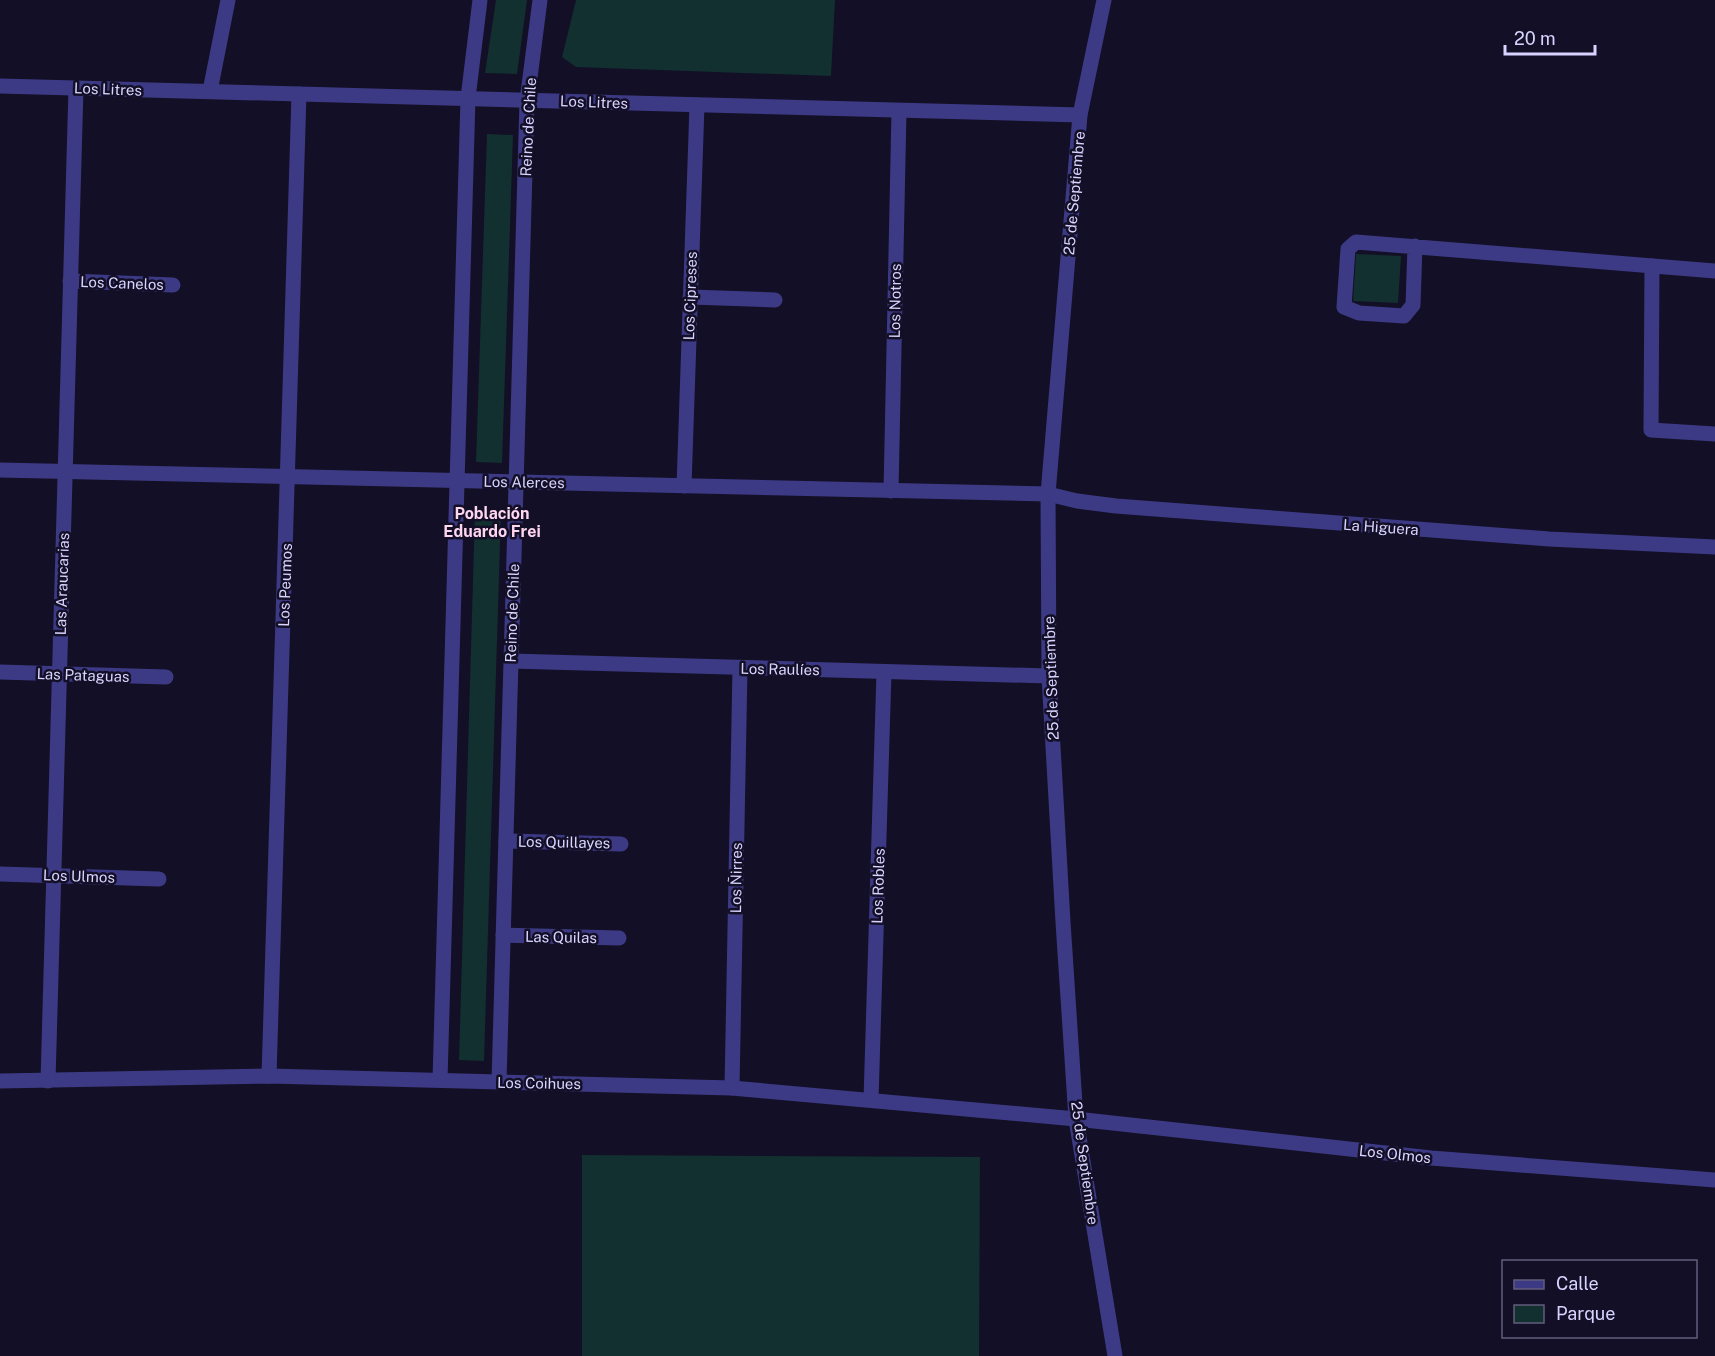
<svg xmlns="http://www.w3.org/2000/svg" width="1715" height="1356" viewBox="0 0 1715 1356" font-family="'Public Sans',sans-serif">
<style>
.green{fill:#12302f}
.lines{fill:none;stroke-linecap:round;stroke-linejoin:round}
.street{stroke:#3d3a85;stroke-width:15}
.labels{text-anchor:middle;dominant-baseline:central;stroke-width:5;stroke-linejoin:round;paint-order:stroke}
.street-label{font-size:15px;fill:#d9d4ff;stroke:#130f26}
.neighbourhood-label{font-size:16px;font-weight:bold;fill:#ffd6f0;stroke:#130f26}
</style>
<rect width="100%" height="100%" fill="#130f26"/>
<g class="green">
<polygon points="496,0 527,0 517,74 485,73"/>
<polygon points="576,0 835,0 831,76 576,67 562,57"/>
<polygon points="487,134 513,135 502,463 476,462"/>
<polygon points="1356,254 1401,256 1398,303 1353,301"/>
<polygon points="475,511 501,511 484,1061 459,1060"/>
<polygon points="582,1155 980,1157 979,1356 582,1356"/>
</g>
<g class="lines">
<g class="street">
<polyline points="1104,0 1080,115 1048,494 1049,676 1063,922 1076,1119 1115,1356"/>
<polyline points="0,86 1080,115"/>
<polyline points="210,91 228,0"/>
<polyline points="1415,246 1413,305 1404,316 1359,313 1344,307 1348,249 1356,242 1715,271"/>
<polyline points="1652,266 1651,430 1715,434"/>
<polyline points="70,281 173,285"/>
<polyline points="690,297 775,300"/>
<polyline points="0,470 1048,494 1077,501 1116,506 1549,539 1715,547"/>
<polyline points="684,486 697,105"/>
<polyline points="891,491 899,111"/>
<polyline points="511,661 1049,676"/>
<polyline points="0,672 166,677"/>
<polyline points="506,841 621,844"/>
<polyline points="0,874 159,879"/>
<polyline points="503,935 619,938"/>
<polyline points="269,1076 299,94"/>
<polyline points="440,1080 468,98 480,0"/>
<polyline points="0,1081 269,1076 732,1088 1076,1119 1431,1158 1715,1180"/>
<polyline points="48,1081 76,88"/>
<polyline points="499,1082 527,101 540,0"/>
<polyline points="732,1088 740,668"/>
<polyline points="871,1100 884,672"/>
</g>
</g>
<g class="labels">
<g class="street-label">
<text transform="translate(108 89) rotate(2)">Los Litres</text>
<text transform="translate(594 102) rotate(2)">Los Litres</text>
<text transform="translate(528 127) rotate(-87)">Reino de Chile</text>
<text transform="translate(1074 193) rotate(-85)">25 de Septiembre</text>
<text transform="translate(122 283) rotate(2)">Los Canelos</text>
<text transform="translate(690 296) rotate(-88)">Los Cipreses</text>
<text transform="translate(895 301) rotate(-89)">Los Notros</text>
<text transform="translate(524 482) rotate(1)">Los Alerces</text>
<text transform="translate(1381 527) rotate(4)">La Higuera</text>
<text transform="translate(62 584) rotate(-88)">Las Araucarias</text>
<text transform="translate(285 585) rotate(-88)">Los Peumos</text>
<text transform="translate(512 613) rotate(-88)">Reino de Chile</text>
<text transform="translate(780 669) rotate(1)">Los Raulíes</text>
<text transform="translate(83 675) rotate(2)">Las Pataguas</text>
<text transform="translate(1051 678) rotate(-92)">25 de Septiembre</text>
<text transform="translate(564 842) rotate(1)">Los Quillayes</text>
<text transform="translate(79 876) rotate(2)">Los Ulmos</text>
<text transform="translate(736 878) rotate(-89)">Los Ñirres</text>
<text transform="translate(878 886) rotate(-88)">Los Robles</text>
<text transform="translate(561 937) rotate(1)">Las Quilas</text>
<text transform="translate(539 1083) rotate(1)">Los Coihues</text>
<text transform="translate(1395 1154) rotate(6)">Los Olmos</text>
<text transform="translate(1085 1163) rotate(82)">25 de Septiembre</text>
</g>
<g class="neighbourhood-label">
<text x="492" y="513">Población<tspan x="492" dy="18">Eduardo Frei</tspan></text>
</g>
</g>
<rect x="1502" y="1260" width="195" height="78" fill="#130f26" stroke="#625e7d" stroke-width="1.5"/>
<rect x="1514" y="1280" width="30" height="9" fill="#3d3a85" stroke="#625e7d" stroke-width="1.5"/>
<text x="1556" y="1290" font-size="18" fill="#d9d4ff">Calle</text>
<rect x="1514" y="1305" width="30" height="18" fill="#12302f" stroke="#625e7d" stroke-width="1.5"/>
<text x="1556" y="1320" font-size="18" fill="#d9d4ff">Parque</text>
<path d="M1505 45v9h90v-9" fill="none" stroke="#d9d4ff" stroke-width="3"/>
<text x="1514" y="45" font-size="18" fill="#d9d4ff" stroke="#130f26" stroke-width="4.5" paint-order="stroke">20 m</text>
</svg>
